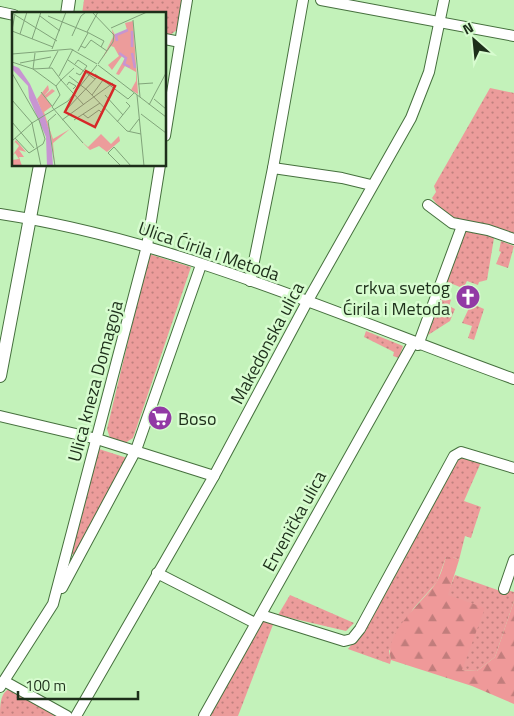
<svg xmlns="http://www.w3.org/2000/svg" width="514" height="716" viewBox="0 0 514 716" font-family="'Titillium Web',sans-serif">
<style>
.green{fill:url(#green-dots)}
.forest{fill:url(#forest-firs)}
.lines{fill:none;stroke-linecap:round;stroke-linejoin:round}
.minor-casing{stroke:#46703e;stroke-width:12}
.major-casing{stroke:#46703e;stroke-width:14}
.minor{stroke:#fff;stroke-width:10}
.major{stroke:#fff;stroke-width:12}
.labels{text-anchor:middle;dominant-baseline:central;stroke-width:5;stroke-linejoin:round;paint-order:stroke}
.street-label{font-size:18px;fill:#1d2f1a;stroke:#d7fccf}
.poi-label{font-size:18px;fill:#1d2f1a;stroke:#d7fccf;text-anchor:end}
.inset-river{fill:none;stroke:#c795d2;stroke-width:2.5}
.inset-road{fill:none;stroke:#81a47a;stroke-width:1}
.view{fill:#d62828;fill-opacity:0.15;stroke:#d62828;stroke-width:2.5}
.inset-edge{fill:none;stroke:#1d2f1a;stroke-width:2.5}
</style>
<defs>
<pattern id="green-dots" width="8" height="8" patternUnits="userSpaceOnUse" patternTransform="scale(1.25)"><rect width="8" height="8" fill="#ec9c9b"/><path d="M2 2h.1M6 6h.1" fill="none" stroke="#bf807e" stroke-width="1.8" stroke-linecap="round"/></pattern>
<pattern id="forest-firs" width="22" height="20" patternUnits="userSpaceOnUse" patternTransform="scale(1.25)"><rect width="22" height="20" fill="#ef9999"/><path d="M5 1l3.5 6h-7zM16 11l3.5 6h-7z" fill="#c17d7c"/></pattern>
</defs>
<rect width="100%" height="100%" fill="#c3f2ba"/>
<g class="green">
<polygon points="84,0 183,0 178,29 169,36 165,35 165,14 82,14"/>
<path d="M490 88 514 93V237C484 229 450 225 432 198L436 192 434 186Z"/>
<polygon points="468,229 494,238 487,280 479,282 478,285 467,281 465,285 460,287 445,281 452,269 450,266 463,231"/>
<polygon points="501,241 514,246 508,268 496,264 501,252 499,251"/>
<polygon points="149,254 191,267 133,438 125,443 110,438 107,429"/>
<polygon points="442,295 451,300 449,306 455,309 450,321 428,335"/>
<polygon points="475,305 484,309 474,340 468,338 472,326 462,323 469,308"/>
<polygon points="366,331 403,346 399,358 393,356 394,352 364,337"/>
<polygon points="99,449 127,458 76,555 70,554"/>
<polygon points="460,455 482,460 464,501 481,507 471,538 465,536 459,560 453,557 446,557 437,582 413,609 389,651 391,660 390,664 348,649 364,629"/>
<polygon points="455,575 506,593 507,590 514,592 514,601 495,657 477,671 461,670 447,595"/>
<polygon points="290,595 354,623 346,631 278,615"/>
<polygon points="262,620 274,622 238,716 208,716"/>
<path d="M10 689 62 716H0C0 706 0 692 10 689Z"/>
</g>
<path class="forest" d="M446 557H453L459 560 448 595 485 608 462 670 477 671 495 657 514 601V704L472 686 391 660C383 633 422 603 436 583 441 575 443 566 446 557Z"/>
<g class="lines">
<defs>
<g id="minor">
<polyline points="321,0 514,36"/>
<polyline points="0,12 14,15"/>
<polyline points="165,39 180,42"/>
<polyline points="165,136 187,0"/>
<polyline points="273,168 342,178 371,185"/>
<polyline points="428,205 452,223 488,230 514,239"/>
<path d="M0 214C178 241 345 318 514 379"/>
<polyline points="250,281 273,168 303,0"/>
<polyline points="418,345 462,226"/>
<polyline points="0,416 97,439 214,476"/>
<polyline points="157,573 255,623"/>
<polyline points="62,588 136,450 201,265"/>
<polyline points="504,589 514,560"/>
<polyline points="261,615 344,641 352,639 360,629 454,456 461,452 514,468"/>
<polyline points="4,681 67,716"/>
<polyline points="0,687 53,604 147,246 160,165"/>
<polyline points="76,716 214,476 307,302 411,118 429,72 444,0"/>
<polyline points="204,716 413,343"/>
</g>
<g id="major">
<polyline points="67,14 69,0"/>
<polyline points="0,376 40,165"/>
</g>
</defs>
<use href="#minor" class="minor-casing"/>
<use href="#major" class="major-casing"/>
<use href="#minor" class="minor"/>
<use href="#major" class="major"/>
</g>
<defs>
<symbol id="church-disc" viewBox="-11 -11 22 22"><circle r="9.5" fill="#9239a5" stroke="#d7fccf"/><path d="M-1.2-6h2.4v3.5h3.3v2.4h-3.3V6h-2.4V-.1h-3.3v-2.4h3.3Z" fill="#fff"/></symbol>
<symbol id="supermarket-disc" viewBox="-11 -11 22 22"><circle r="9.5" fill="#9239a5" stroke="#d7fccf"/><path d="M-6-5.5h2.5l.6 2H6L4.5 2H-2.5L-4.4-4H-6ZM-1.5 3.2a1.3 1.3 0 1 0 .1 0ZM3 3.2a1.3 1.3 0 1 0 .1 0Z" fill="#fff"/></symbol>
</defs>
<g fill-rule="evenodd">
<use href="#church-disc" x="454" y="283" width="28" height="28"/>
<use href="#supermarket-disc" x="146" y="404" width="28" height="28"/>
</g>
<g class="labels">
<g class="street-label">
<text transform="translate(209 251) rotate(19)">Ulica Ćirila i Metoda</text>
<text transform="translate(267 343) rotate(-62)">Makedonska ulica</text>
<text transform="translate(95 381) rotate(-75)">Ulica kneza Domagoja</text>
<text transform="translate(294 521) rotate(-61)">Ervenička ulica</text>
</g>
<g class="poi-label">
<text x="450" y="287">crkva svetog<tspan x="450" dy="21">Ćirila i Metoda</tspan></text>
<text x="178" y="418" text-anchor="start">Boso</text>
</g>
</g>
<g transform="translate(12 12)">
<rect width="154" height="154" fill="#c3f2ba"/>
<path d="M121 9 126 82 119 78 124 69V60L113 54 107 63 104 62 113 46 110 44 100 58 96 53 107 44 102 35 99 34 90 47 101 25 100 17 103 23 115 18 113 11ZM36 73 37 78 32 84 40 77 43 79 34 86 40 94 32 100 41 127 58 117 41 131 43 154 39 124 25 87ZM89 122 99 132 107 124 108 129 95 140 87 134 78 138 68 128 76 135Z" fill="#ec9c9b"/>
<path d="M4 128 14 140 7 138 12 145H7L10 154 0 153V148L7 147 3 141 0 144 7 134 3 130 0 134Z" fill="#ef9999"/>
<path d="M0 53 7 56 18 72 33 106 39 125 41 154H35L34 125 17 86 16 74 0 57Z" fill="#c795d2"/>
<path class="inset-river" d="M105 29 104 23 116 18M120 35V19M107 41 114 46 112 52 118 55M120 41 123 56"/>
<path class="inset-road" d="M80 0 102 23 101 30 86 52M0 1 45 29M28 4 48 19M36 4 77 21M121 8 128 85M99 16 135 0M0 18 3 2M0 19 41 35M75 20 86 0M77 21 92 29 89 35M8 22 15 0M60 24 69 4 74 0M20 27 29 0M69 34 73 36 79 28 95 39M40 37 54 0M66 39 76 21M0 42 59 37 85 52M56 48 83 67M0 50 21 57 44 74 48 83 40 95 71 131M8 51 39 45M63 52 66 48 75 54 68 63 64 61M86 53 154 105M37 56 46 39M21 57 40 56 49 68 44 74M21 57 23 41M0 61 27 108 33 127 31 132 17 141 3 126M83 62 116 87 122 81M47 64 61 37M57 64 75 78 115 119 129 122M49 68 72 93M49 68 62 56M126 72 141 71M55 73 57 70 64 74 61 77M29 80 40 94M80 83 91 68M93 83 111 103M125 83 132 154M142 87 154 97M0 88 20 111 29 154M137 93 154 61M52 100 86 64M71 102 76 106 87 98 91 102M129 102 154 121M50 108 101 71M62 108 88 91M0 110 22 136M105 110 118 94 114 90M20 111 56 89 85 53M117 120 127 107M0 129 20 111M43 154 36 109 44 102M109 154 96 141 102 135 119 154"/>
<path class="view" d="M74 59 103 74 83 115 53 100Z"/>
<rect width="154" height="154" class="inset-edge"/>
</g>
<g transform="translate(474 40) rotate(333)" stroke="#d7fccf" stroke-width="4" paint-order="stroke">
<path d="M0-4L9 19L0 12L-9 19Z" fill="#1d2f1a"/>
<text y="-8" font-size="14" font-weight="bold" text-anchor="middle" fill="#1d2f1a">N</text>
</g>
<path d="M18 691v8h120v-8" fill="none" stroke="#1d2f1a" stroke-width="2.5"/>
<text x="25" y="691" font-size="15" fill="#1d2f1a" stroke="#d7fccf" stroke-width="4" paint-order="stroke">100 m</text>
</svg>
